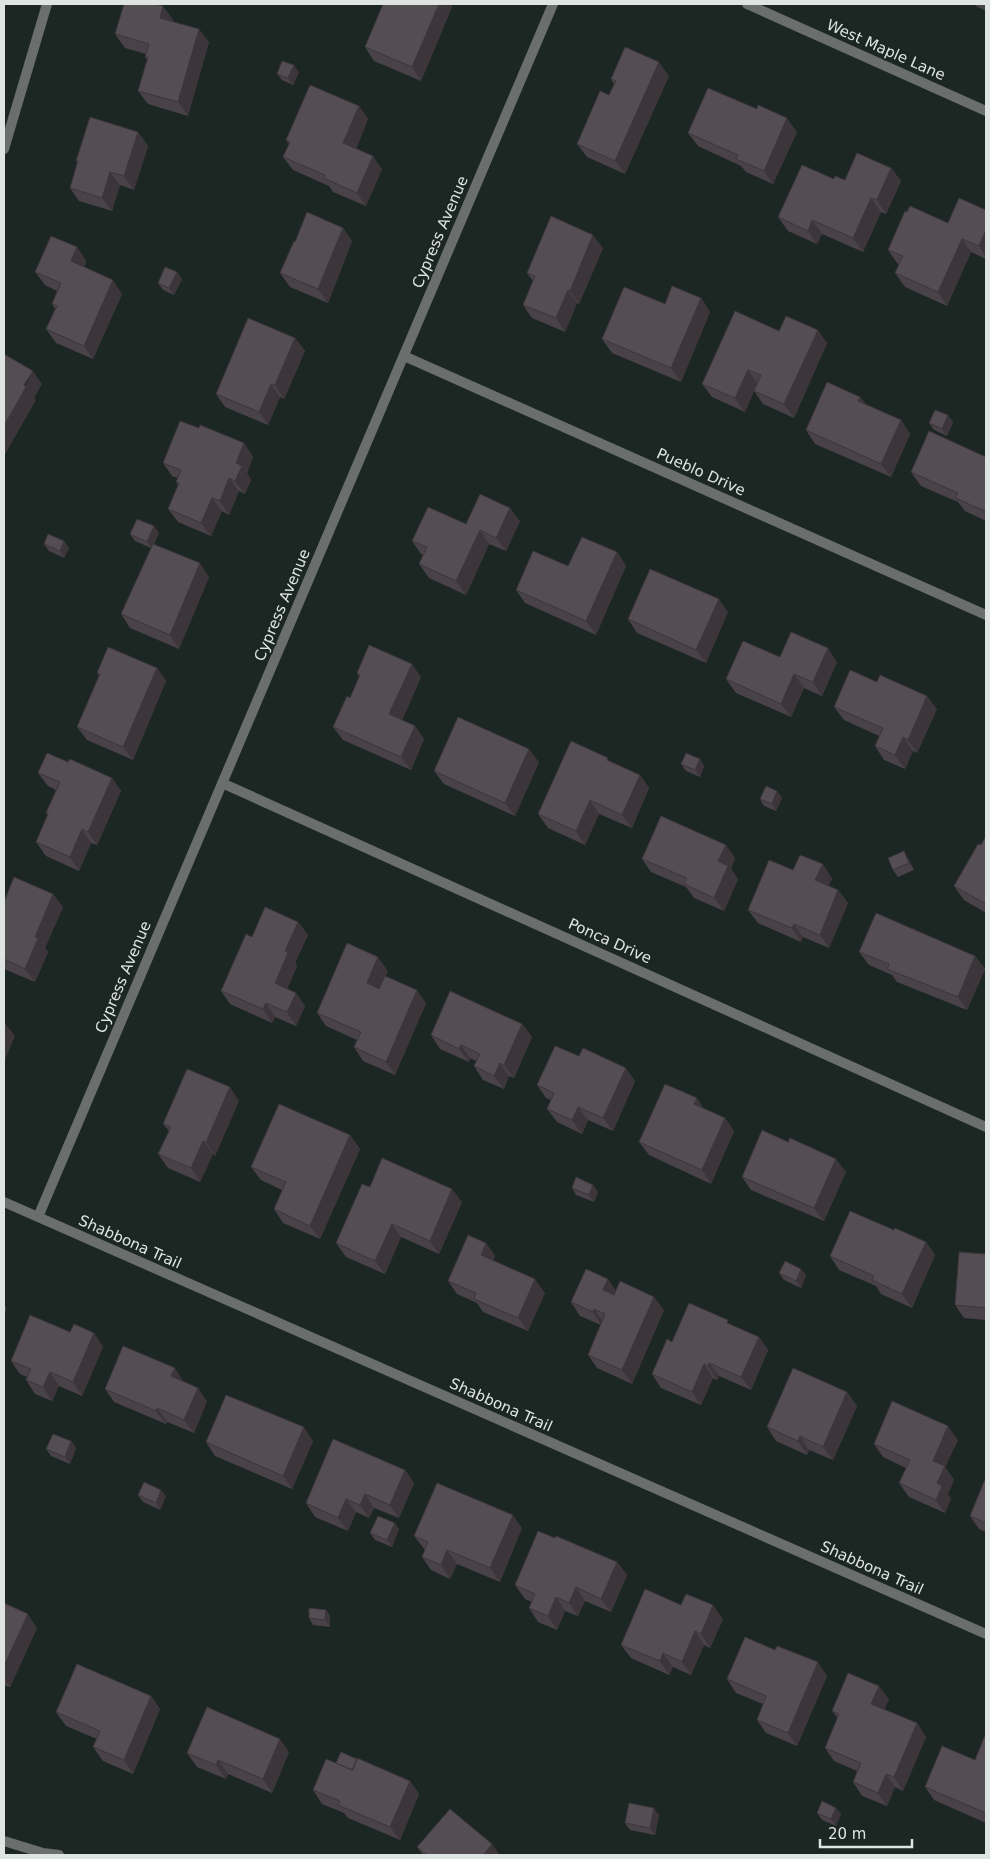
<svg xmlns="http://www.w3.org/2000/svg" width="990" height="1859" font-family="'DejaVu Sans',sans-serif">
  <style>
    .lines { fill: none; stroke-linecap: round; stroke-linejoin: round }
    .minor { stroke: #6a6f6d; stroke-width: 10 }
    .wall { fill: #494248 }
    .shaded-wall { fill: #3c363b }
    .building { fill: #554d54; stroke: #3c363b }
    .labels { text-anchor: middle; stroke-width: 4; stroke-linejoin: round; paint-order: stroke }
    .street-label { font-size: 15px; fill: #dee4e1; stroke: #1c2622 }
  </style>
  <rect width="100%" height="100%" fill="#1c2622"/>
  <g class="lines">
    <!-- minor -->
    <path class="minor" d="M747 4 986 111
      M4 149 47 4
      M404 356 986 615
      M222 783 986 1127
      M4 1202 986 1634
      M38 1217 553 4
      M4 1841 43 1853 59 1855"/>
  </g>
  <!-- wall -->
  <path class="wall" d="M383 4H450L452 7 421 81 374 61 365 47Z
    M974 4H986V11L976 6Z
    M163 6 173 20 172 21 209 42 188 116 148 104 138 91 147 60 145 57 146 54 125 48 115 34Z
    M299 72 293 85 282 80 277 74Z
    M669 76 625 174 587 157 577 144 609 95 614 84 611 79Z
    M359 106 368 119 356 149 382 169 366 206 333 192 329 186 293 170 283 157 289 144 286 140Z
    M138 132 148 146 134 190 120 185 112 211 79 201 70 188 77 163 76 161Z
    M797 132 773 184 746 172 741 166 698 146 688 133Z
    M891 168 901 181 886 214 881 212 863 252 822 234 817 244 788 231 778 217 834 179 845 180Z
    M986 210V259L971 252 947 306 905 287 895 273 899 264 897 263 888 250 948 223Z
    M343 228 352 241 328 303 290 287 280 273 295 242Z
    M77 247 86 261 84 267 122 294 93 359 56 343 46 329 55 309 52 304 57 291 45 285 35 272Z
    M603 248 579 304 577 303 565 332 532 318 523 305 533 281 527 273Z
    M177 272 182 279 174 295 163 290 158 283Z
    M701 298 710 312 681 382 612 353 602 339 665 304Z
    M779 331 827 343 794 418 763 404 754 391 745 412 712 397 702 384Z
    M295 338 305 351 284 399 280 397 268 425 225 407 216 394Z
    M860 397 866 404 901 420 910 434 891 477 815 444 806 430Z
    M948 415 953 422 947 436 934 430 929 423Z
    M199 428 244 443 253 457 247 473 251 480 245 494 239 491 229 515 222 511 211 536 178 522 168 509 178 485 176 482 178 478 172 476 163 463Z
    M986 457V521L965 511 958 502 921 486 911 472Z
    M520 521 506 551 489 544 466 595 429 578 419 564 423 555 421 554 412 541 466 524Z
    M154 526 159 533 154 544 209 577 179 649 130 628 121 614 151 548 135 541 130 534Z
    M64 541 69 548 64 558 49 551 44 544Z
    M617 552 626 566 596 635 525 603 516 590Z
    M728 612 706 663 637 633 628 619Z
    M837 662 822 696 804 688 791 717 736 693 726 679Z
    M157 668 166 681 133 760 87 740 77 727 99 675 97 673Z
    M357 673 421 677 402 720 415 726 424 739 411 770 343 740 333 727 350 698 359 677Z
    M834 707 937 709 917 753 913 751 905 769 884 760 875 746 879 736 844 720Z
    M700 759 704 766 700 777 686 771 681 764Z
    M68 762 112 778 121 791 97 845 91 843 79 871 46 856 36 842 48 816 46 813 56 790 48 786 38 773Z
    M539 762 515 816 444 784 434 771Z
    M640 775 649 788 632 828 599 814 585 845 548 828 538 814Z
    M777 791 782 798 776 811 764 806 760 799Z
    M986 836V913L964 900 954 886Z
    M735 858 731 869 738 879 724 911 694 898 686 887 651 872 642 859Z
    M908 858 914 870 898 877 893 870Z
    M793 870 832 878 828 886 838 890 848 903 829 948 803 937 801 942 758 923 748 910Z
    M53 894 63 907 45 948 48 952 35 982 4 969V902Z
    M298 922 308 935 295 963 297 966 287 989 296 993 305 1006 296 1026 275 1017 272 1023 230 1004 221 991 252 937Z
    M859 952 975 956 985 969 967 1010 897 982 892 975 869 965Z
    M388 971 385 976 426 1003 395 1075 363 1061 354 1047 357 1040 326 1026 317 1013Z
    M522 1024 532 1037 514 1078 509 1076 504 1089 483 1080 474 1066 476 1061 470 1058 469 1062 440 1049 431 1035Z
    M635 1081 613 1131 588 1120 582 1134 557 1122 547 1109 551 1100 546 1098 537 1085Z
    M697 1098 704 1109 725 1118 734 1131 711 1184 649 1155 639 1142Z
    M239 1101 215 1156 213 1154 200 1182 168 1168 158 1154 169 1131 163 1124Z
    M350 1135 360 1149 320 1239 283 1223 274 1209 282 1190 261 1180 251 1167Z
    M846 1172 824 1221 751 1190 742 1177Z
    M593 1185 598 1192 594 1202 576 1195 572 1188Z
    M370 1187 462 1202 439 1254 401 1237 385 1274 346 1257 336 1243Z
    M926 1242 935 1255 912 1308 881 1294 876 1286 839 1270 830 1256Z
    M486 1243 495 1256 493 1261 545 1293 528 1331 483 1312 477 1303 457 1294 448 1281Z
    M986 1254V1320L964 1318 955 1305Z
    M779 1273 806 1275 801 1288 784 1280Z
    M616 1290 664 1310 632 1384 597 1368 588 1355 601 1325 580 1316 571 1302Z
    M732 1325 759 1337 768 1350 751 1390 719 1376 717 1380 713 1378 701 1405 661 1388 652 1374 672 1342Z
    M70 1332 94 1333 103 1347 82 1396 59 1386 52 1401 35 1394 26 1380 27 1377 20 1374 11 1361Z
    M184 1382 207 1401 194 1433 167 1422 166 1424 114 1402 105 1389Z
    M847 1392 857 1406 833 1460 809 1450 807 1455 776 1441 767 1427Z
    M958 1440 945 1467 954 1480 948 1494 951 1499 945 1513 909 1497 899 1483 906 1468 883 1457 874 1444Z
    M71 1441 76 1448 70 1464 51 1456 46 1449Z
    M313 1441 292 1489 215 1456 206 1442Z
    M405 1470 414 1483 399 1518 374 1508 369 1518 356 1512 348 1531 315 1517 306 1503Z
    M986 1477V1532L979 1529 970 1516Z
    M138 1495 166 1496 160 1510 143 1502Z
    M522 1528 500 1582 457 1564 450 1579 431 1570 422 1557 425 1550 414 1536Z
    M399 1529 392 1547 375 1540 370 1533Z
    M555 1538 617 1562 627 1575 611 1612 585 1601 578 1616 565 1611 557 1630 538 1622 529 1608 532 1602 525 1599 515 1585Z
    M4 1603 37 1628 10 1687 4 1685Z
    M681 1605 723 1619 710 1648 704 1645 691 1675 673 1667 669 1675 631 1658 621 1645Z
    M326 1610 330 1616V1627L313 1625 309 1618Z
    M827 1676 797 1746 766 1733 757 1720 763 1704 736 1693 727 1679Z
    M151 1696 160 1709 133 1774 103 1761 93 1747 97 1739 66 1726 56 1712Z
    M889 1699 884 1709 917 1723 926 1737 903 1791 895 1787 887 1806 862 1796 853 1782 857 1771 834 1761 825 1748 838 1718 832 1711Z
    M986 1733V1823L934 1800 925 1787 975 1760Z
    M289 1752 272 1793 228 1774 226 1779 197 1767 187 1753Z
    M357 1759 410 1781 419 1794 400 1840 348 1818 344 1813 322 1804 313 1790 336 1763Z
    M836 1808 841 1814 836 1826 822 1820 817 1813Z
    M659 1815 655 1835 630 1830 625 1823Z
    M417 1847 500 1855H423Z"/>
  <!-- shaded-wall -->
  <path class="shaded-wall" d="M439 4H450L452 7 421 81 412 67Z
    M163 6 173 20 169 31 160 18Z
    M199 29 209 42 188 116 178 102Z
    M659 62 669 76 625 174 615 161Z
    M294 65 299 72 293 85 288 78Z
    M359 106 368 119 353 157 343 143Z
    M787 118 797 132 773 184 764 171Z
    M138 132 148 146 134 190 124 176Z
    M373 156 382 169 366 206 357 193Z
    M891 168 901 181 886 214 877 200Z
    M110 172 120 185 112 211 102 198Z
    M871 198 881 212 863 252 853 238Z
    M812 220 822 234 817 244 808 231Z
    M343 228 352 241 328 303 318 289Z
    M986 230V257L979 246Z
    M593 235 603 248 579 304 570 291Z
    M962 239 971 252 947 306 938 292Z
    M77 247 86 261 80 275 71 261Z
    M177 272 182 279 174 295 169 288Z
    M113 280 122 294 93 359 84 346Z
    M568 290 577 303 565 332 556 318Z
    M701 298 710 312 681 382 671 368Z
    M818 330 827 343 794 418 784 404Z
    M295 338 305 351 284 399 275 385Z
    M748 370 757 383 745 412 735 398Z
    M33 371 42 384 34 398 36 400 4 456V426Z
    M271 384 280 397 268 425 259 412Z
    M860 397 870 411 858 401Z
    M948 415 953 422 947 436 942 429Z
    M901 420 910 434 891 477 881 464Z
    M244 443 253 457 247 473 251 480 245 494 235 481 236 463Z
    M229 478 239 491 229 515 220 501Z
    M212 498 222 511 211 536 201 523Z
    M510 508 520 521 506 551 496 538Z
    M154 526 159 533 152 549 147 542Z
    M480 530 489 544 466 595 456 581Z
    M64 541 69 548 64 558 60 551Z
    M617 552 626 566 596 635 586 621Z
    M200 563 209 577 179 649 170 635Z
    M719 599 728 612 706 663 696 650Z
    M828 648 837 662 822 696 813 682Z
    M412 664 421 677 399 728 389 714Z
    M157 668 166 681 133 760 123 747Z
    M794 674 804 688 791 717 781 704Z
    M927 696 937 709 917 753 908 740Z
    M415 726 424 739 411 770 401 757Z
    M903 737 913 751 905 769 895 755Z
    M529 749 539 762 515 816 505 803Z
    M700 759 704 766 700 777 695 770Z
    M640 775 649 788 632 828 622 815Z
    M112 778 121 791 97 845 88 832Z
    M777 791 782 798 776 811 772 804Z
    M590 800 599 814 585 845 576 831Z
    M82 829 91 843 79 871 70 857Z
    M726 845 735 858 731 869 738 879 724 911 714 898 718 861Z
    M904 851 908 858 914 870 909 863Z
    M823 864 832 878 825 894 815 880Z
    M838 890 848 903 829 948 820 935Z
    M53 894 63 907 45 948 48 952 35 982 25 969 35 937Z
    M298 922 308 935 295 963 297 966 284 997 275 983 285 951Z
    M794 924 803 937 801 942 792 928Z
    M975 956 985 969 967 1010 958 997Z
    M378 957 388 971 377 997 367 983Z
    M417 990 426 1003 395 1075 386 1062Z
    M296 993 305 1006 296 1026 287 1012Z
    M266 1003 275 1017 272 1023 263 1009Z
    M5 1023 15 1036 4 1062V1027Z
    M522 1024 532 1037 514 1078 504 1065Z
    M461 1045 470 1058 469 1062 459 1049Z
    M500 1063 509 1076 504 1089 494 1076Z
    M626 1068 635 1081 613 1131 603 1118Z
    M230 1087 239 1101 215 1156 206 1142Z
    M697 1098 706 1112 694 1104Z
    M578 1107 588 1120 582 1134 572 1120Z
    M725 1118 734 1131 711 1184 702 1170Z
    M350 1135 360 1149 320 1239 310 1226Z
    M203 1141 213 1154 200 1182 191 1168Z
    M836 1159 846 1172 824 1221 814 1208Z
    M593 1185 598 1192 594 1202 589 1195Z
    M452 1189 462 1202 439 1254 430 1241Z
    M392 1224 401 1237 385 1274 375 1261Z
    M926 1242 935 1255 912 1308 902 1294Z
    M486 1243 495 1256 490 1268 481 1255Z
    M801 1269 806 1275 801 1288 796 1281Z
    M535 1279 545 1293 528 1331 518 1318Z
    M608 1279 617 1292 612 1303 603 1290Z
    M654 1297 664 1310 632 1384 622 1370Z
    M4 1304 7 1308 4 1316Z
    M594 1309 604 1323 602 1326 593 1312Z
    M94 1333 103 1347 82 1396 73 1382Z
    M759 1337 768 1350 751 1390 741 1377Z
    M709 1363 719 1376 717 1380 708 1366Z
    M704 1364 713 1378 701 1405 692 1392Z
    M175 1368 184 1382 171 1376Z
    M50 1372 59 1386 52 1401 43 1387Z
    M198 1388 207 1401 194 1433 184 1420Z
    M847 1392 857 1406 833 1460 823 1447Z
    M157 1408 167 1422 166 1424 156 1411Z
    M948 1426 958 1440 945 1467 954 1480 948 1494 951 1499 945 1513 936 1500 937 1483 933 1461Z
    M304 1427 313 1441 292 1489 283 1476Z
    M800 1436 809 1450 807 1455 798 1441Z
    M71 1441 76 1448 70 1464 65 1457Z
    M405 1470 414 1483 399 1518 390 1505Z
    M161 1490 166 1496 160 1510 156 1503Z
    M365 1494 374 1508 369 1518 360 1505Z
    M346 1499 356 1512 348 1531 338 1518Z
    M513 1515 522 1528 500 1582 490 1568Z
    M395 1523 399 1529 392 1547 387 1540Z
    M447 1550 457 1564 450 1579 441 1565Z
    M617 1562 627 1575 611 1612 601 1599Z
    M576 1587 585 1601 578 1616 569 1603Z
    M556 1597 565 1611 557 1630 548 1616Z
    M713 1605 723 1619 710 1648 701 1634Z
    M326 1610 330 1616V1627L325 1620Z
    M28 1614 37 1628 10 1687 4 1679V1666Z
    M695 1631 704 1645 691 1675 682 1662Z
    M663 1653 673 1667 669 1675 660 1661Z
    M818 1662 827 1676 797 1746 788 1733Z
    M879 1686 889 1699 881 1717 871 1704Z
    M151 1696 160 1709 133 1774 124 1760Z
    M917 1723 926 1737 903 1791 894 1777Z
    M280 1739 289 1752 272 1793 263 1779Z
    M218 1760 228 1774 226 1779 216 1765Z
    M886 1774 895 1787 887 1806 878 1793Z
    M410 1781 419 1794 400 1840 390 1827Z
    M654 1808 659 1815 655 1835 650 1828Z
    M836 1808 841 1814 836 1826 831 1819Z
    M492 1844 500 1855H483Z"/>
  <!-- building -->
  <path class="building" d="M124 4H155L163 6 160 18 199 29 178 102 138 91 148 57H145L149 44 115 34Z
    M383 4H439L412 67 365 47Z
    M625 47 659 62 615 161 577 144 600 91 609 95 616 81 611 79Z
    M282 61 294 65 288 78 277 74Z
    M310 85 359 106 343 143 373 156 357 193 324 178 325 175 283 157 290 142 286 140Z
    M708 88 757 109 758 105 787 118 764 171 736 159 738 155 688 133Z
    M90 117 138 132 124 176 110 172 102 198 70 188 78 161H76Z
    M857 153 891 168 877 200 871 198 853 238 812 220 808 231 778 217 802 165 834 179 835 176 845 180Z
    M959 198 986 210V230L979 246 962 239 938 292 895 273 903 256 888 250 905 211 907 212 910 206 948 223Z
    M307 212 343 228 318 289 280 273 294 241 295 242Z
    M551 216 593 235 570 291 568 290 556 318 523 305 535 276 527 273Z
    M51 236 77 247 71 261 113 280 84 346 46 329 57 306 52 304 61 283 35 272Z
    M165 267 177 272 169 288 158 283Z
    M672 286 701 298 671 368 602 339 624 287 665 304Z
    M735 311 779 331 786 316 818 330 784 404 754 391 761 375 748 370 735 398 702 384Z
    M248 318 295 338 275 385 271 384 259 412 216 394Z
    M4 354 33 371 24 385 26 387 4 426Z
    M827 382 860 397 858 401 901 420 881 464 806 430Z
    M935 410 948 415 942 429 929 423Z
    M180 421 199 428 200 425 244 443 236 463 242 466 235 481 229 478 220 501 212 498 201 523 168 509 179 483 176 482 181 470 163 463Z
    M929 431 986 457V508L985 511 955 498 958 493 911 472Z
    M480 494 510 508 496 538 480 530 456 581 419 564 427 547 412 541 428 507 466 524Z
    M137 519 154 526 147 542 130 534Z
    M48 534 64 541 60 551 44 544Z
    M582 537 617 552 586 621 516 590 533 551 568 566Z
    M153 544 200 563 170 635 121 614Z
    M650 569 719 599 696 650 628 619Z
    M791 632 828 648 813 682 794 674 781 704 726 679 743 641 780 657Z
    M369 645 412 664 389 714 415 726 401 757 333 727 347 696 350 698 360 675 357 673Z
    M108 647 157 668 123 747 77 727 100 674 97 673Z
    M850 670 877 682 880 675 927 696 908 740 903 737 895 755 875 746 883 728 834 707Z
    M458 717 529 749 505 803 434 771Z
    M571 741 608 758 607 760 640 775 622 815 590 800 576 831 538 814Z
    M47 753 68 762 70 759 112 778 88 832 82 829 70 857 36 842 48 814 46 813 60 782 38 773Z
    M686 753 700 759 695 770 681 764Z
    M766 786 777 791 772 804 760 799Z
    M661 816 726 845 718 861 728 866 714 898 684 884 687 878 642 859Z
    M986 836V904L954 886 978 844 981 845Z
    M904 851 909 863 893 870 888 858Z
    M800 855 823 864 815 880 838 890 820 935 794 924 792 928 748 910 769 860 793 870Z
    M14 877 53 894 35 937 38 938 25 969 4 959V902Z
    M265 907 298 922 285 951 288 953 275 983 296 993 287 1012 266 1003 263 1009 221 991 246 934 252 937Z
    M876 913 975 956 958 997 887 969 889 964 859 952Z
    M347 943 378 957 367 983 379 989 385 976 417 990 386 1062 354 1047 361 1032 317 1013Z
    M450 991 522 1024 504 1065 500 1063 494 1076 474 1066 480 1054 461 1045 459 1049 431 1035Z
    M555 1046 579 1056 583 1048 626 1068 603 1118 578 1107 572 1120 547 1109 554 1093 537 1085Z
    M187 1069 230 1087 206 1142 203 1141 191 1168 158 1154 171 1127 163 1124Z
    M665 1084 697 1098 694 1104 725 1118 702 1170 639 1142Z
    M279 1104 350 1135 310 1226 274 1209 286 1182 251 1167Z
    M762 1130 788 1142 790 1138 836 1159 814 1208 742 1177Z
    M382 1158 452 1189 430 1241 392 1224 375 1261 336 1243 362 1184 370 1187Z
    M576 1177 593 1185 589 1195 572 1188Z
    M850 1211 894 1230 895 1228 926 1242 902 1294 872 1280 874 1276 830 1256Z
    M468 1235 486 1243 481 1255 535 1279 518 1318 474 1299 476 1293 448 1281Z
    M959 1252 986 1254V1308L955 1305Z
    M785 1261 801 1269 796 1281 779 1273Z
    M586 1269 608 1279 603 1290 614 1295 620 1281 654 1297 622 1370 588 1355 605 1314 594 1309 593 1312 571 1302Z
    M689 1303 728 1320 727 1323 759 1337 741 1377 709 1363 708 1366 704 1364 692 1392 652 1374 667 1339 672 1342Z
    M30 1315 70 1332 74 1324 94 1333 73 1382 50 1372 43 1387 26 1380 31 1369 11 1361Z
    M123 1346 175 1368 171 1376 198 1388 184 1420 157 1408 156 1411 105 1389Z
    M793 1368 847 1392 823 1447 800 1436 798 1441 767 1427Z
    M226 1395 304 1427 283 1476 206 1442Z
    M892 1401 948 1426 933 1461 945 1466 937 1483 942 1486 936 1500 899 1483 910 1460 874 1444Z
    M53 1434 71 1441 65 1457 46 1449Z
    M333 1439 405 1470 390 1505 365 1494 360 1505 346 1499 338 1518 306 1503Z
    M986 1477V1523L970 1516Z
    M144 1482 161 1490 156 1503 138 1495Z
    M437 1483 513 1515 490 1568 447 1550 441 1565 422 1557 428 1542 414 1536Z
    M378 1516 395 1523 387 1540 370 1533Z
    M538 1531 555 1538 556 1536 617 1562 601 1599 576 1587 569 1603 556 1597 548 1616 529 1608 535 1594 515 1585Z
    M645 1589 681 1605 686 1594 713 1605 701 1634 695 1631 682 1662 663 1653 660 1661 621 1645Z
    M4 1603 28 1614 4 1666Z
    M309 1608 326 1610 325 1620 309 1618Z
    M745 1637 775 1650 777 1646 818 1662 788 1733 757 1720 766 1696 727 1679Z
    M77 1664 151 1696 124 1760 93 1747 100 1731 56 1712Z
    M848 1673 879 1686 871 1704 917 1723 894 1777 886 1774 878 1793 853 1782 861 1763 825 1748 839 1714 832 1711Z
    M207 1707 280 1739 263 1779 218 1760 216 1765 187 1753Z
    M986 1733V1813L925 1787 942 1746 975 1760Z
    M341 1752 357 1759 352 1770 336 1763Z
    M357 1758 410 1781 390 1827 338 1805 340 1801 313 1790 326 1759 353 1770Z
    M822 1801 836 1808 831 1819 817 1813Z
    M629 1803 654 1808 650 1828 625 1823Z
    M450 1809 492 1844 483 1855H427L417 1847Z"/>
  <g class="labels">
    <!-- street labels -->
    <g class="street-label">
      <text transform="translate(886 50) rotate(24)" y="5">West Maple Lane</text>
      <text transform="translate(440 232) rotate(-67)" y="5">Cypress Avenue</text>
      <text transform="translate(701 472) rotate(24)" y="5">Pueblo Drive</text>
      <text transform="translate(282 605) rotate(-67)" y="5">Cypress Avenue</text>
      <text transform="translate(610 941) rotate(24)" y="5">Ponca Drive</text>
      <text transform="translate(123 977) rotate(-67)" y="5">Cypress Avenue</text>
      <text transform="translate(130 1242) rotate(24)" y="5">Shabbona Trail</text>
      <text transform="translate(501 1405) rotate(24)" y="5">Shabbona Trail</text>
      <text transform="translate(872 1568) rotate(24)" y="5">Shabbona Trail</text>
    </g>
  </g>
  <!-- border -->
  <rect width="990" height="1859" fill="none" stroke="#dee4e1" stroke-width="10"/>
  <!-- scale -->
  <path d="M820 1839v8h92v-8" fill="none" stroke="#dee4e1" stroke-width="2.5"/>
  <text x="828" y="1839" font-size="15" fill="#dee4e1" stroke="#1c2622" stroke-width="4" paint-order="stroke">20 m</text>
</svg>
